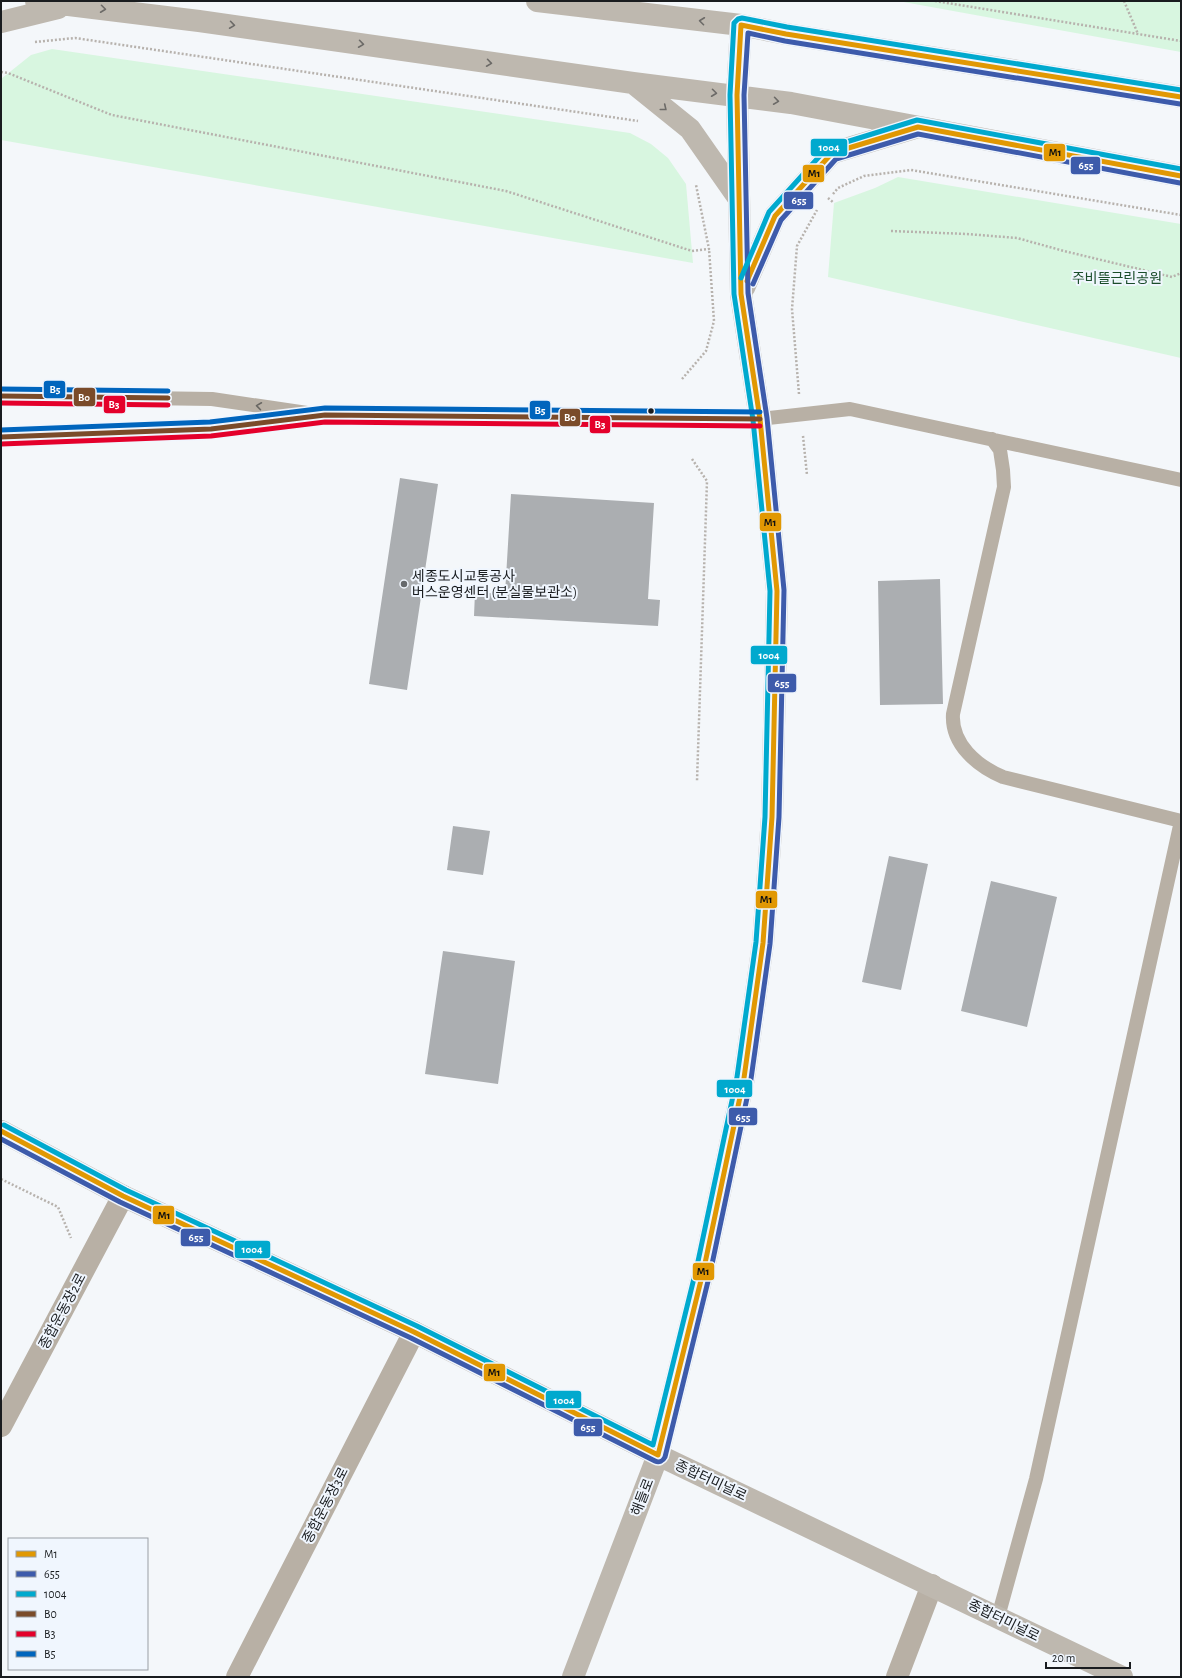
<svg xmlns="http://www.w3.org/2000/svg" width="1182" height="1678" font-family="'Alegreya Sans','Noto Sans KR',sans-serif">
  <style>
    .green { fill: #d8f6e0 }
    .building { fill: #abaeb1 }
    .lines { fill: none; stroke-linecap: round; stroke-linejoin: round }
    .path { stroke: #b7b2ad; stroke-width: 2.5; stroke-dasharray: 2 2; stroke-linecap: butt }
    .lane { stroke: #b8b0a5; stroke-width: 14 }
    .street { stroke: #b8b0a5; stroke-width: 22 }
    .secondary { stroke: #beb8af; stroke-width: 22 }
    .bus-1-casing { stroke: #f0f6fe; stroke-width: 8 }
    .bus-2-casing { stroke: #f0f6fe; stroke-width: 8 }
    .bus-3-casing { stroke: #f0f6fe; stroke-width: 8 }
    .bus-4-casing { stroke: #f0f6fe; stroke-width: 8 }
    .bus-5-casing { stroke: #f0f6fe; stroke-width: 8 }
    .bus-6-casing { stroke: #f0f6fe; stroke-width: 8 }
    .bus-1 { stroke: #e19803; stroke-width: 5 }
    .bus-2 { stroke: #3d5bab; stroke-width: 5 }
    .bus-3 { stroke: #00a9ce; stroke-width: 5 }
    .bus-4 { stroke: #7a4b2a; stroke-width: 5 }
    .bus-5 { stroke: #e4002b; stroke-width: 5 }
    .bus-6 { stroke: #0065bd; stroke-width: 5 }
    .oneway { stroke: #6c6a67 }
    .oneway2 { stroke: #686662 }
    .bus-dot { fill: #191c1f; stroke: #f0f6fe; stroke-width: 1.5 }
    .poi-dot { fill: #66696c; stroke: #f0f6fe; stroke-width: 1.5 }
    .labels { text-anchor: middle; stroke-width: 4; stroke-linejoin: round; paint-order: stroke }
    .park-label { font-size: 14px; fill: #1a4d2a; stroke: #f0f6fe }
    .poi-label { font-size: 14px; fill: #191c1f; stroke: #f0f6fe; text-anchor: start }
    .street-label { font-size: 14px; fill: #191c1f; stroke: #f0f6fe }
    .line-badge { stroke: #f0f6fe; stroke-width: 1.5 }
    .badge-label { font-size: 11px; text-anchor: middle; font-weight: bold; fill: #fff }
    .pale-badge-label { font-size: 11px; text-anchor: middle; font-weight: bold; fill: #111 }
  </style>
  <rect width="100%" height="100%" fill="#f4f7fa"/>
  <!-- green -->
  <path class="green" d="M898 1H1181V52Z
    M52 49 630 133 651 144 668 158 686 184 693 263 1 140V79L31 55Z
    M898 177 1181 224V358L828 277 834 203 875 188Z"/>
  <!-- building -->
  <path class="building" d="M400 478 438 484 407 690 369 684Z
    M511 494 654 503 648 599 660 600 658 626 474 616 475 592 505 594Z
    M940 579 943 704 880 705 878 581Z
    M453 826 490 831 483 875 447 870Z
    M889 856 928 864 901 990 862 982Z
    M991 881 1057 897 1027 1027 961 1011Z
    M443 951 515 961 498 1084 425 1074Z"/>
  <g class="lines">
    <!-- path -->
    <path class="path" d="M935 1 1181 41
      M1124 1 1138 34
      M35 42 75 38 638 121
      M1 72 8 73 112 115 506 191 692 251 709 249 696 185
      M833 194 838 188 864 176 911 170 1181 215
      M828 198 834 203
      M891 231 967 234 1017 238 1064 251 1172 277 1181 273
      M682 379 706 351 714 321 709 249
      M799 394 792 309 797 246 817 210
      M803 436 807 475
      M692 459 707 481 697 781
      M1 1179 58 1207 71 1238"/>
    <!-- lane -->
    <path class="lane" d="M4 396 212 399 307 413
      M5 437 211 429 325 415 760 419 850 409 1181 480
      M992 439 1000 450 1003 470 1004 487 953 714C951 744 977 766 1003 777L1181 821
      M998 1617 1036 1479 1181 821"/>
    <!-- street -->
    <path class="street" d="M741 294 760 419
      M1 1426 123 1196
      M237 1677 414 1332
      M897 1677 932 1585"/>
    <!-- secondary -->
    <path class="secondary" d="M36 1 199 21 633 83 791 103 1181 176
      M537 1 741 25 786 34 1181 97
      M1 22 58 8
      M741 25 737 95 741 294
      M633 83 690 129 739 199
      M744 288 775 216 832 153 915 128
      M1 1131 123 1196 414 1332 658 1455 1122 1677
      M573 1677 658 1455 704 1268 744 1078 763 943 772 817 777 591 760 419"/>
    <!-- bus-1 casing -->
    <g class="bus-1-casing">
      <path id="bus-1" d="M747 281 775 216 832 153 918 127 1181 176
        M1 1131 123 1196 414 1332 658 1455
        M658 1455 704 1268 744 1078 763 943 772 817 777 591 760 419 741 294 737 95 741 25 786 34 1181 97"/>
    </g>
    <!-- bus-2 casing -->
    <g class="bus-2-casing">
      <path id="bus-2" d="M753 284 781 220 836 159 918 134 1180 183
        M1 1139 120 1202 411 1338 655 1461C659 1463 663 1461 665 1457L711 1269 751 1079 770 944 779 817 784 590 767 418 748 293 744 95 748 33 785 41 1180 104"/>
    </g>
    <!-- bus-3 casing -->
    <g class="bus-3-casing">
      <path id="bus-3" d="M741 278 769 212 827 148 917 120 1181 169
        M4 1125 126 1190 417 1326 653 1445 697 1266 737 1077 756 942 765 817 770 591 753 420 734 294 730 95 734 23 738 19 742 18 787 27 1181 90"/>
    </g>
    <!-- bus-4 casing -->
    <g class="bus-4-casing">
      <path id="bus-4" d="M1 396 168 398
        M1 437 211 429 325 415 760 419"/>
    </g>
    <!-- bus-5 casing -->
    <g class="bus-5-casing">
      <path id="bus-5" d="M1 403 168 405
        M1 444 211 436 325 422 760 426"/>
    </g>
    <!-- bus-6 casing -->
    <g class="bus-6-casing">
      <path id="bus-6" d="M1 389 168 391
        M1 430 210 422 325 408 760 412"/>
    </g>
    <!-- bus-1 -->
    <use href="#bus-1" class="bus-1"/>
    <!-- bus-2 -->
    <use href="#bus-2" class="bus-2"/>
    <!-- bus-3 -->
    <use href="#bus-3" class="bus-3"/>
    <!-- bus-4 -->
    <use href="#bus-4" class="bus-4"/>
    <!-- bus-5 -->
    <use href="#bus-5" class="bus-5"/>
    <!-- bus-6 -->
    <use href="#bus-6" class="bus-6"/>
  </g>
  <!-- one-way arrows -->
  <defs><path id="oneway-chevron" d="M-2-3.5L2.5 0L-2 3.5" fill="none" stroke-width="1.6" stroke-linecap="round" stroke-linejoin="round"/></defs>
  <g class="oneway">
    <use href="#oneway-chevron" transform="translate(103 9) rotate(7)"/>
    <use href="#oneway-chevron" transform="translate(702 21) rotate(-173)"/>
    <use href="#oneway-chevron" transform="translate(232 25) rotate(8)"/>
    <use href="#oneway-chevron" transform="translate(361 44) rotate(8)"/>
    <use href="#oneway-chevron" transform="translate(489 63) rotate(8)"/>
    <use href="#oneway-chevron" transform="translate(714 93) rotate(7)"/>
    <use href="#oneway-chevron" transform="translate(776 101) rotate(8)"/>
    <use href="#oneway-chevron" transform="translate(664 108) rotate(39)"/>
  </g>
  <use class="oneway2" href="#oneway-chevron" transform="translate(259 406) rotate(-172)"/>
  <!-- markers -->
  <circle class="bus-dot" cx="651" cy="411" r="3.5"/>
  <circle class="poi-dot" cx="404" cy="584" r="4"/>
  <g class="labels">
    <!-- park labels -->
    <g class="park-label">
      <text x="1117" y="283">주비뜰근린공원</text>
    </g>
    <!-- poi labels -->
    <g class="poi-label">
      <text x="412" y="581">세종도시교통공사<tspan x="412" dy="16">버스운영센터 (분실물보관소)</tspan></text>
    </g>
    <!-- street labels -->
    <g class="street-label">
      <text transform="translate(62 1311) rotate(-62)" y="5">종합운동장2로</text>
      <text transform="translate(711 1480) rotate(25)" y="5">종합터미널로</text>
      <text transform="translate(642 1497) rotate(-69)" y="5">해들로</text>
      <text transform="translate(325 1505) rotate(-63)" y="5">종합운동장3로</text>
      <text transform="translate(1004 1620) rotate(26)" y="5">종합터미널로</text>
    </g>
  </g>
  <g class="line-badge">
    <rect x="810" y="138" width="38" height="19" rx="4" fill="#00a9ce"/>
    <rect x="1043" y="143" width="23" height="19" rx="4" fill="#e19803"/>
    <rect x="1070" y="156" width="31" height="19" rx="4" fill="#3d5bab"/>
    <rect x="802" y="164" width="23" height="19" rx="4" fill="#e19803"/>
    <rect x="783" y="191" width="31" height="19" rx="4" fill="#3d5bab"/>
    <rect x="43" y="380" width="23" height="19" rx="4" fill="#0065bd"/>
    <rect x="73" y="387" width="23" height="20" rx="4" fill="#7a4b2a"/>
    <rect x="103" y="395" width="23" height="19" rx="4" fill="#e4002b"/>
    <rect x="529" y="400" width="22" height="20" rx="4" fill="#0065bd"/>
    <rect x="559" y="408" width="22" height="19" rx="4" fill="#7a4b2a"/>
    <rect x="589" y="415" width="22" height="19" rx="4" fill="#e4002b"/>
    <rect x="759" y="512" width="23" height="20" rx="4" fill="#e19803"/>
    <rect x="750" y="645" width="38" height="20" rx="4" fill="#00a9ce"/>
    <rect x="767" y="673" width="30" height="20" rx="4" fill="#3d5bab"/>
    <rect x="755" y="890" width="23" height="19" rx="4" fill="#e19803"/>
    <rect x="716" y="1079" width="37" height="19" rx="4" fill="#00a9ce"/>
    <rect x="728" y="1107" width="30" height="19" rx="4" fill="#3d5bab"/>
    <rect x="152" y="1205" width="23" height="20" rx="4" fill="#e19803"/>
    <rect x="180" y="1228" width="31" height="19" rx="4" fill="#3d5bab"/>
    <rect x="234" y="1240" width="37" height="19" rx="4" fill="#00a9ce"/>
    <rect x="692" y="1262" width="23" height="19" rx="4" fill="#e19803"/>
    <rect x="483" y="1363" width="23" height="19" rx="4" fill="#e19803"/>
    <rect x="545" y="1390" width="37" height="19" rx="4" fill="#00a9ce"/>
    <rect x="573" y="1418" width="30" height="19" rx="4" fill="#3d5bab"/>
  </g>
  <g class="badge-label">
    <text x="829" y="151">1004</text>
    <text x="1086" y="169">655</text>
    <text x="799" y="204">655</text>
    <text x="55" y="393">B5</text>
    <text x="84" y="401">B0</text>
    <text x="114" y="408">B3</text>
    <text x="540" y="414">B5</text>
    <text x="570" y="421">B0</text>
    <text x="600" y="428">B3</text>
    <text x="769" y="659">1004</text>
    <text x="782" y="687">655</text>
    <text x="735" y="1093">1004</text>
    <text x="743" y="1121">655</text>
    <text x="196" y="1241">655</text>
    <text x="252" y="1253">1004</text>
    <text x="564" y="1404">1004</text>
    <text x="588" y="1431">655</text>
  </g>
  <g class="pale-badge-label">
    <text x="1055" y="156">M1</text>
    <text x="814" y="177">M1</text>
    <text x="770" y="526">M1</text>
    <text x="766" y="903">M1</text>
    <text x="164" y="1219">M1</text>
    <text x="703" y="1275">M1</text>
    <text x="494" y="1376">M1</text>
  </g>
  <!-- border -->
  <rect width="1182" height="1678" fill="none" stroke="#191c1f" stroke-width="4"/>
  <!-- legend -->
  <rect x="8" y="1538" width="140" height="132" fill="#f0f6fe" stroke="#9a9fa5"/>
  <rect x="16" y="1551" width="20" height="6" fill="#e19803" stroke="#9a9fa5"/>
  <text x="44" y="1558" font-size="12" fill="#191c1f">M1</text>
  <rect x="16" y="1571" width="20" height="6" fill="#3d5bab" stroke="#9a9fa5"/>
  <text x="44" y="1578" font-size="12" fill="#191c1f">655</text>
  <rect x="16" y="1591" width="20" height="6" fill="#00a9ce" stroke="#9a9fa5"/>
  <text x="44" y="1598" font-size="12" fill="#191c1f">1004</text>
  <rect x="16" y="1611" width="20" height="6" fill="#7a4b2a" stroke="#9a9fa5"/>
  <text x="44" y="1618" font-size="12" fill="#191c1f">B0</text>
  <rect x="16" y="1631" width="20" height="6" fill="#e4002b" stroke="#9a9fa5"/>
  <text x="44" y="1638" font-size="12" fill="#191c1f">B3</text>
  <rect x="16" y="1651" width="20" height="6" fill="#0065bd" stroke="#9a9fa5"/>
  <text x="44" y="1658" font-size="12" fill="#191c1f">B5</text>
  <!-- scale -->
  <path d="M1046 1662v6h84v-6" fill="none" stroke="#191c1f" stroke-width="2"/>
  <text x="1052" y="1662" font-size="12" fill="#191c1f" stroke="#f0f6fe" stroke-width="3" paint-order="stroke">20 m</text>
</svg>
